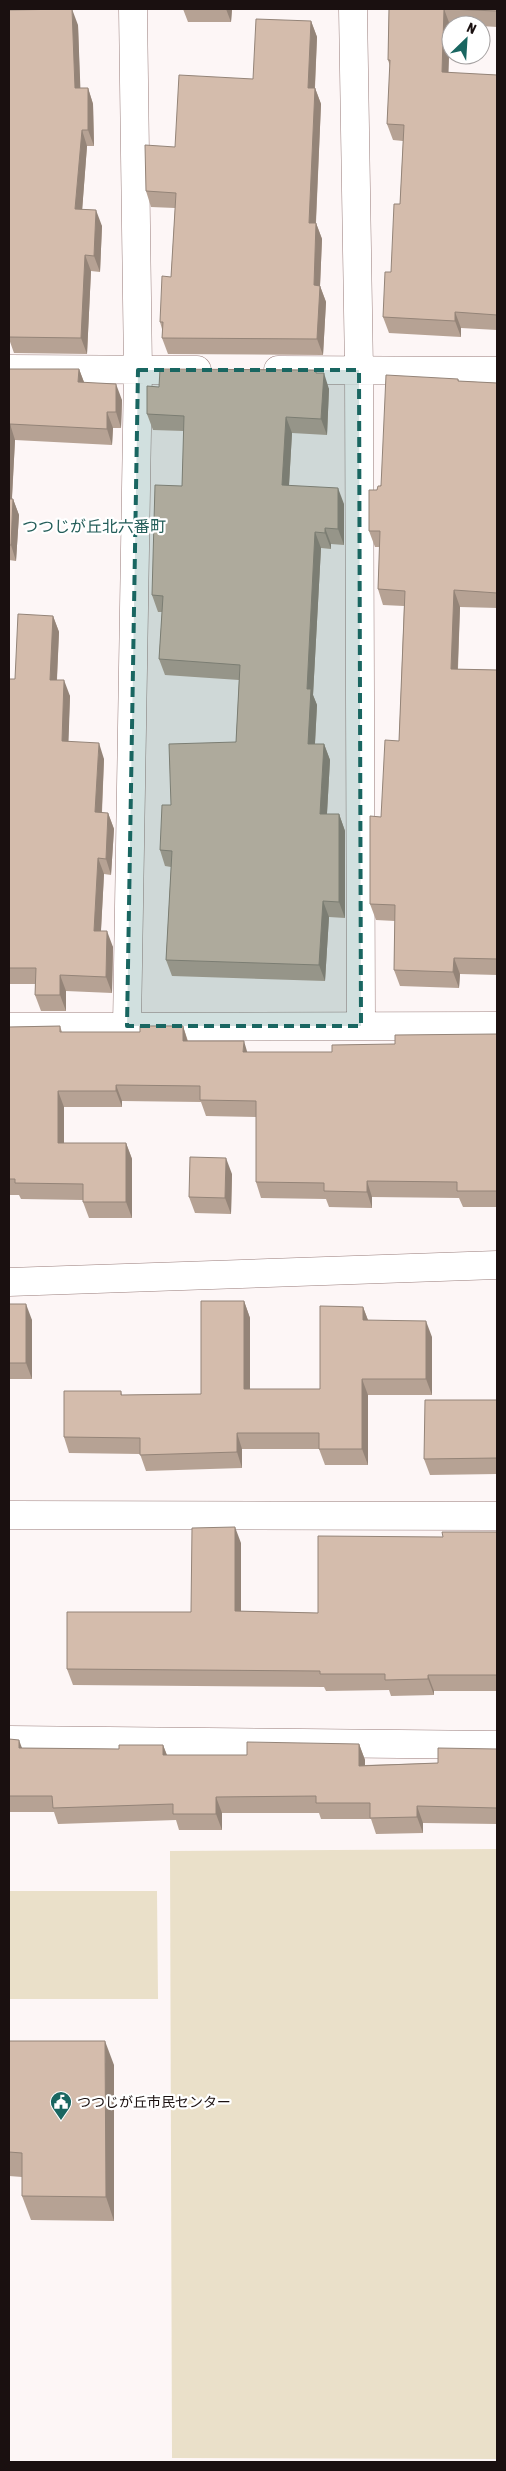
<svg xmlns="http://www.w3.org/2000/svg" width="506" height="2471" font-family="'Asap Condensed','Noto Sans JP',sans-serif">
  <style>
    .green { fill: #eae0c9 }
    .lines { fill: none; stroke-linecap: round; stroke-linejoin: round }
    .minor-casing { stroke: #9a7e7c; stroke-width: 29 }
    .tertiary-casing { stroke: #9a7e7c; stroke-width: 29 }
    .minor { stroke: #fff; stroke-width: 28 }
    .tertiary { stroke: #fff; stroke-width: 28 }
    .wall { fill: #b6a294 }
    .shaded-wall { fill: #948478 }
    .building { fill: #d4bcac; stroke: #948478 }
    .marked { fill: #196661; fill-opacity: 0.2; stroke: #196661; stroke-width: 4; stroke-dasharray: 10 6; stroke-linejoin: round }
    .labels { text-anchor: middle; stroke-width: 4.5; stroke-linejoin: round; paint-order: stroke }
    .poi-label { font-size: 14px; fill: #1a1010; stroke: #fff; text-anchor: start }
    .quarter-label { font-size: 16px; fill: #235d59; stroke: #fff }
  </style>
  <rect width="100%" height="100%" fill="#fdf6f6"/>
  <!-- green -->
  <path class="green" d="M497 1849V2459L172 2458 170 1851Z
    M9 1891H157L158 1999H9Z"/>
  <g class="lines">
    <!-- minor casing -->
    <g class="minor-casing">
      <path id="minor" d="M353 9 359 370 361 1026
        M9 369 197 370
        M278 370 497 371
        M127 1026 138 370 133 9
        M9 1027 497 1026
        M9 1515 497 1516
        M9 1740 497 1745"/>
    </g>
    <!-- tertiary casing -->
    <g class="tertiary-casing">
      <path id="tertiary" d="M9 1282 497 1265"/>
    </g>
    <!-- minor -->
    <use href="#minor" class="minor"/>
    <!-- tertiary -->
    <use href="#tertiary" class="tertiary"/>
  </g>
  <!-- wall -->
  <path class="wall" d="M9 9 11 10 78 25 80 88H88L93 104 94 146H87L82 210 102 226 100 272 91 271 87 354 14 353 9 339Z
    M183 9H232L231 22H188Z
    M389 9H497V27L481 26V25H450L448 73 497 75V330L461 328V337L389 333 383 317 391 272 400 204 403 141 393 140 387 124 390 66 388 60Z
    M311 21 317 37 315 88 321 104 316 223 322 239 320 286 326 302 323 355 168 354 162 338V329L160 322 171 277 175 208 151 207 146 191 175 147 253 79Z
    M9 369H79L84 382 122 400 121 428H113L112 445 15 440 12 499H13L19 515 16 561 9 560Z
    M317 373 329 389 327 435 292 433 289 486 344 504V545L331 544V549L321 548 313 695 317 705 315 744H324L330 760 327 814H339L345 831V918L329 917 325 981 172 976 166 960 171 867 165 866 160 850 171 805 236 742 239 680 165 675 159 659 162 612H158L152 595 182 486 184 431 153 430 147 414 159 387Z
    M458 379 459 381 497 383V608L460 607 458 669 497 670V975L460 974 459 988 400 986 394 970 395 921 376 920 370 904 381 817 399 741 404 606 383 605 378 589 380 547H375L369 531 377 490Z
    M53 616 59 632 57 680 70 696 68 741 104 759 102 813H108L114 829 111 875 104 874 101 931 113 947 112 993 66 991V1011H41L35 995V984H9V679H15Z
    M60 1026 62 1032H140L183 1026 188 1041 247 1052H332L395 1044 497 1034V1207H463L459 1198 372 1197V1208L329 1207 326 1199 261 1198 256 1182V1117L206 1116 201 1102 122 1101V1107H64V1143H126L132 1159V1218H89L83 1202V1200L21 1199 19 1195H9V1027Z
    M232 1174 231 1214 195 1213 189 1197Z
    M244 1301 250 1318V1389H320L363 1307 368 1320 432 1337V1395H368V1465H325L319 1449H242V1468L146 1471 140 1454 69 1453 64 1437 121 1391 122 1395 201 1394Z
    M9 1304 32 1320V1379H9Z
    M497 1400V1474L430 1475 424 1459Z
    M497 1532V1691H434V1695L391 1696 389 1690 326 1691 324 1687 73 1685 67 1669 191 1612 241 1543V1611L318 1613 443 1537Z
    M9 1739 22 1748 119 1749 163 1745 167 1755H247L359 1744 365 1760V1765L438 1763 497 1749V1824L423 1823V1833L376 1834 371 1819H321L319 1813H222V1830H179L176 1820 58 1824 54 1812H9Z
    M9 2041 114 2065V2221L31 2220 22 2196V2177L9 2176Z"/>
  <!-- shaded-wall -->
  <path class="shaded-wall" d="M72 9 78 25 81 104 75 88Z
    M226 9H232L231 22Z
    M444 9 450 25 448 88 442 72Z
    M311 21 317 37 314 104 308 88Z
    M88 88 93 104 94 146 88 130Z
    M315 88 321 104 315 239 309 223Z
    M82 130 87 146 81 225 75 209Z
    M96 210 102 226 100 272 94 256Z
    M316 223 322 239 320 286 326 302 323 355 317 339 314 285Z
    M85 255 91 271 87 354 81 338Z
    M455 312 461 328V337L455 321Z
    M79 369 85 385 78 382Z
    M324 373 329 389 327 435 321 419Z
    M116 384 122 400 121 428 116 412Z
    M107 412 113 428 112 445 107 429Z
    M286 417 292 433 288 501 282 485Z
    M10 424 15 440 11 514 9 507V440Z
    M338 488 344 504V545L338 529Z
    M13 499 19 515 16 561 11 545Z
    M325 528 331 544V549L325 533Z
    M315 532 321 548 313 695 317 705 314 760 308 744 307 689Z
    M454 590 460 607 457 685 451 669Z
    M53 616 59 632 56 696 50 680Z
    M64 680 70 696 68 757 62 741Z
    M99 743 104 759 101 828 95 812Z
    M324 744 330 760 326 830 320 814Z
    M108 813 114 829 111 875 106 859Z
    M339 814 345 831V918L339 902Z
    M98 858 104 874 100 947 94 931Z
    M323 901 329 917 325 981 319 965Z
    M107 931 113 947 112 993 106 977Z
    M454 958 460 974 459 988 453 972Z
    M60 975 66 991V1011L60 995Z
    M183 1026 188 1043 183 1041Z
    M244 1041 249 1058 243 1052Z
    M116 1085 122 1101V1107L116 1091Z
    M58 1091 64 1107V1159L58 1143Z
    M126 1143 132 1159V1218L126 1202Z
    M226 1158 232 1174 231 1214 225 1198Z
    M367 1181 372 1197V1208L367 1192Z
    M244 1301 250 1318V1405L244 1389Z
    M26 1304 32 1320V1379L26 1363Z
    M363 1307 369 1323 363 1320Z
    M426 1321 432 1337V1395L426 1379Z
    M362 1379 368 1395V1465L362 1449Z
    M237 1433 242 1449V1468L237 1452Z
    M235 1527 241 1543V1627L235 1611Z
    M428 1675 434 1691V1695L428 1679Z
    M19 1740 25 1756 19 1748Z
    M359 1744 365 1760V1782L359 1766Z
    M163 1745 169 1761 163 1755Z
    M216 1797 222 1813V1830L216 1814Z
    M417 1806 423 1823V1833L417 1817Z
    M105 2041 114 2065V2221L106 2197Z"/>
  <!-- building -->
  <path class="building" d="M72 9 75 88H88V130H82L75 209 96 210 94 256 85 255 81 338 9 337V10Z
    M389 9H444L442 72 497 75V315L455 312V321L383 317 385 272H391L394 204H400L404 125 387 124 390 60H388Z
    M447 9H497V11Z
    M256 19 311 21 308 88H315L309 223H316L314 285 320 286 317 339 162 338 163 322H160L162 276 171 277 176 193 146 191 145 145 175 147 179 75 253 79Z
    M9 369H79L78 382 116 384V412H107V429L10 424 9 440Z
    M160 369 316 370V373H324L321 419 286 417 282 485 338 488V529L325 528V533L315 532 307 689H311L308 744H324L320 814H339V902L323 901 319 965 166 960 172 851 160 850 162 805H171L169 744 236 742 240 665 159 659 163 596 152 595 155 485 182 486 184 416 147 414V386L159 387Z
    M386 375 458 379V381L497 383V593L454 590 451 669 497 670V959L454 958 453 972 394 970 395 905 370 904V816L381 817 385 740 399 741 405 591 378 589 380 531H369V490H377L378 486H381Z
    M9 499H13L11 545H9Z
    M18 614 53 616 50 680H64L62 741 99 743 95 812 108 813 106 859 98 858 94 931H107L106 977 60 975V995H35L36 968H9V679H15Z
    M60 1026V1032H140V1026H183V1041H244L243 1052H332V1045L395 1044V1035L497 1034V1191H457V1182L367 1181V1192L324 1191V1183L256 1182V1101L200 1100V1086L116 1085V1091H58V1143H126V1202H83V1184L15 1183V1179H9V1027Z
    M190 1157 226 1158 225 1198 189 1197Z
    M201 1301H244V1389H320V1306L363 1307V1320L426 1321V1379H362V1449H319V1433H237V1452L140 1455V1438L64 1437V1391H121V1395L201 1394Z
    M9 1304H26V1363H9Z
    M425 1400H497V1458L424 1459Z
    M235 1527V1611L318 1613V1536L443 1537 442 1532H497V1675H428V1679L385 1680V1674H320V1671L67 1669V1612H191L192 1528Z
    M9 1739 19 1740V1748L119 1749V1745H163V1755H247V1742L359 1744V1766L438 1763V1748L497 1749V1808L417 1806V1817L370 1818V1803H316V1796L216 1797V1814H173V1804L53 1808 52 1796H9Z
    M9 2041H105L106 2197 22 2196V2153L9 2152Z"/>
  <!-- marked area -->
  <path class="marked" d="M138 370H359L361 1026H127Z"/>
  <!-- icons -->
  <defs>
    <g id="civic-pin" transform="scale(1.125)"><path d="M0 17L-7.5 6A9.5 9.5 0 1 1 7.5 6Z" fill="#196661" stroke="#fff"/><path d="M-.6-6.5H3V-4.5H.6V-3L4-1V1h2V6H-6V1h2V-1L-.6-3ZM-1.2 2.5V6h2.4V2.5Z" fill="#fff"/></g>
  </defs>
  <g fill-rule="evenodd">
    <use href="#civic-pin" x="61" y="2102"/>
  </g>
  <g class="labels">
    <!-- poi labels -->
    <g class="poi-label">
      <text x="77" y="2107">つつじが丘市民センター</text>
    </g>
    <!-- quarter labels -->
    <g class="quarter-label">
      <text x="94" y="532">つつじが丘北六番町</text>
    </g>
  </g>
  <!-- border -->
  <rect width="506" height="2471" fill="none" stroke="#1a1010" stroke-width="20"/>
  <!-- north arrow -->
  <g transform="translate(466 40) rotate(25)"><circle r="24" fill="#ffffff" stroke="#a39f9f"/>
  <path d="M0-4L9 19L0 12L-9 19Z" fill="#196661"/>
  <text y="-8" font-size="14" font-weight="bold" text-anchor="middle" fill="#1a1010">N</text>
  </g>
</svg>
